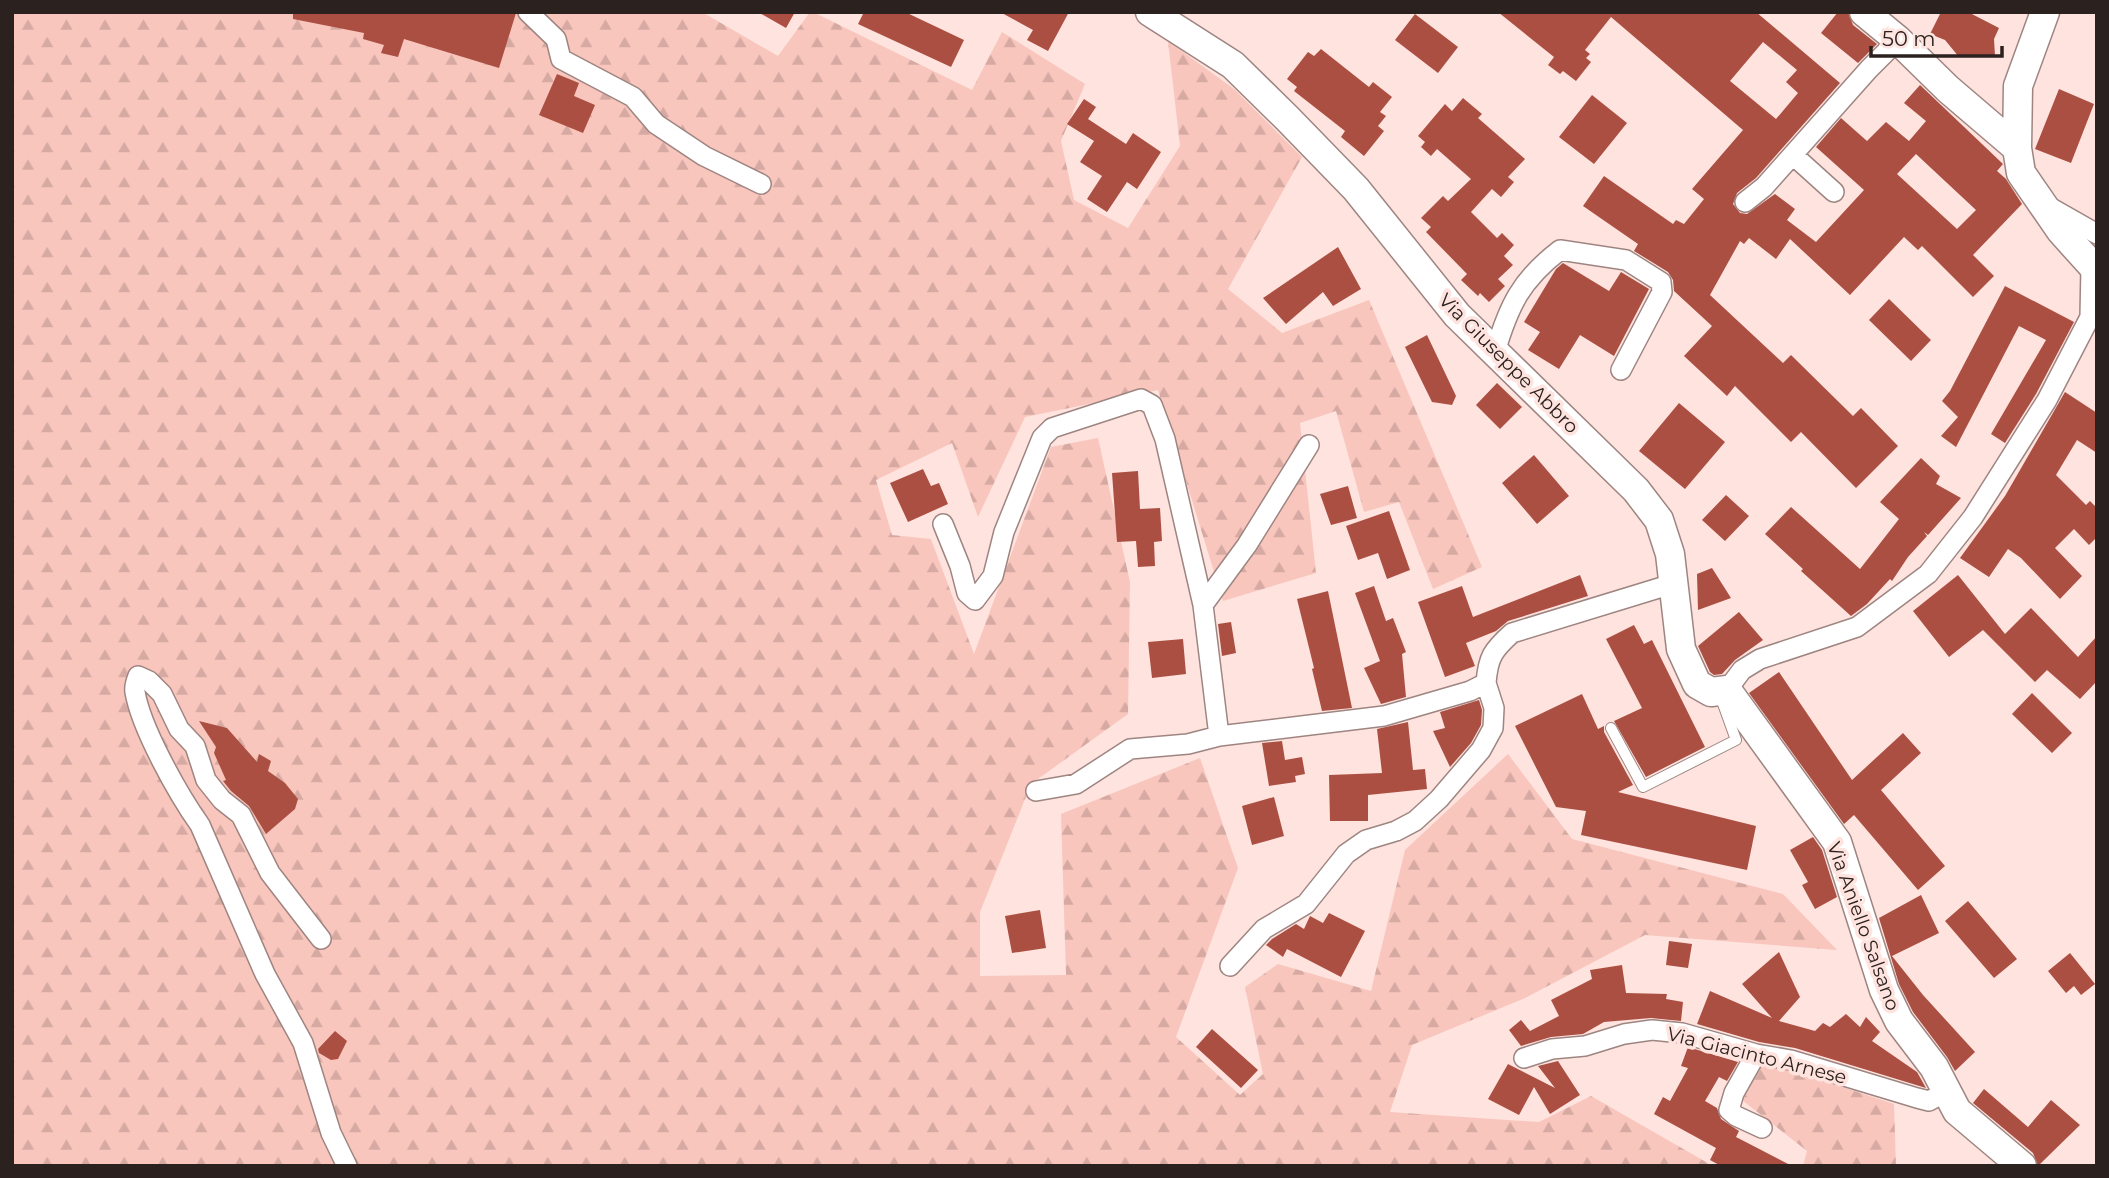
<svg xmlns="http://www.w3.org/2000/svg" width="2109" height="1178" font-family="Montserrat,sans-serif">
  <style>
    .forest { fill: url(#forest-firs) }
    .building { fill: #ac4f43; fill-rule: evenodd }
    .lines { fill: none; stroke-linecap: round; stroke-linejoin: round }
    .lane-casing { stroke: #9e8581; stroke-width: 12 }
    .street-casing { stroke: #9e8581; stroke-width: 22 }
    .secondary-casing { stroke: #9e8581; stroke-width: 31 }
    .lane { stroke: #fff; stroke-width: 10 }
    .street { stroke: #fff; stroke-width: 19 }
    .secondary { stroke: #fff; stroke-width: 28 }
    .labels { text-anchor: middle; stroke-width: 7; stroke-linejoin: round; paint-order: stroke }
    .street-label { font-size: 19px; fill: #2b211f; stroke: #fee3de }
  </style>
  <defs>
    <pattern id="forest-firs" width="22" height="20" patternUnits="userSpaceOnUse" patternTransform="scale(1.75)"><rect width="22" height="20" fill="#f9c6bd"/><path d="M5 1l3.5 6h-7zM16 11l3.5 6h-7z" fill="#d6aaa2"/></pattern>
  </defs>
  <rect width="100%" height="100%" fill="#fee3de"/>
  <!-- forest -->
  <path class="forest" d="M12 12H702L778 56 810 12H813L972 90 1002 32 1085 84 1061 141 1074 200 1128 228 1180 146 1168 41 1234 89 1302 157 1228 289 1282 333 1369 300 1482 567 1433 589 1399 502 1364 512 1336 411 1300 423 1316 573 1223 601 1158 390 1025 417 978 517 952 443 876 480 892 535 931 539 974 654 1051 447 1098 438 1130 582 1128 714 1031 784 980 912V976L1066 975 1061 814 1200 758 1238 868 1176 1037 1240 1095 1263 1074 1245 987 1278 964 1371 991 1405 850 1508 754 1572 839 1783 894 1837 950 1645 935 1525 998 1412 1045 1390 1112 1539 1122 1591 1096 1713 1166H12Z
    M1763 1061 1894 1104 1896 1166H1803L1807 1151 1742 1100Z"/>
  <!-- building -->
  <path class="building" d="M293 12H516V13L499 68 404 39 398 57 381 53 384 45 363 39 364 33 293 19Z
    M758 12H795L786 28Z
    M864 12H905L964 40 951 67 858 24Z
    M1000 12H1069L1048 51 1027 40 1033 30Z
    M1498 12H1756L1840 83 1756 178 1737 193 1733 204 1740 213 1747 214 1775 194 1795 209 1787 220 1816 242 1864 190 1816 147 1841 118 1867 141 1886 122 1909 141 1926 121 1904 103 1920 85 2003 164 1997 171 2006 179 2022 204 1973 255 1994 276 1973 297 1922 246 1918 250 1904 237 1850 295 1790 239 1776 259 1749 238 1744 244 1740 241 1710 295 1783 363 1791 355 1853 416 1861 408 1898 446 1856 488 1801 432 1791 442 1735 386 1727 396 1684 356 1712 326 1674 291 1673 280 1668 272 1634 251 1638 244 1583 206 1604 176 1673 224 1676 220 1684 224 1704 199 1692 189 1743 130 1611 17 1585 50 1590 54 1586 58 1591 62 1576 81 1563 71 1560 74 1548 65 1554 57ZM1763 42 1797 70 1786 82 1798 93 1776 119 1730 81ZM1916 154 1976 210 1957 229 1897 174Z
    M1838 12H1848L1853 25 1877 44 1858 63 1821 33Z
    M1941 12H1968L1999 28 1994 39 1995 56 1959 57 1945 40 1930 34Z
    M1415 14 1458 47 1438 73 1395 40Z
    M1321 49 1369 87 1373 82 1392 97 1380 112 1386 116 1378 126 1384 131 1364 156 1341 137 1345 131 1294 91 1297 87 1287 79 1308 52 1314 56Z
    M557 74 579 83 574 96 595 105 583 133 539 115Z
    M2059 89 2094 104 2071 163 2035 149Z
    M1592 95 1627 123 1594 164 1559 137Z
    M1463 98 1482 114 1478 118 1525 159 1508 177 1514 182 1501 197 1492 189 1471 212 1497 238 1502 233 1514 245 1504 256 1513 265 1498 279 1505 286 1489 302 1480 293 1478 296 1461 280 1467 274 1426 232 1431 227 1421 218 1443 196 1448 201 1471 179 1437 149 1431 156 1421 147 1425 142 1418 136 1445 104 1452 111Z
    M1084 99 1096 107 1088 119 1126 144 1133 133 1161 152 1137 189 1127 182 1107 212 1087 199 1102 176 1080 162 1094 141 1067 124Z
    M1338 247 1361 289 1333 306 1323 292 1286 324 1263 298Z
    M1563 263 1609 291 1621 272 1649 289 1614 356 1580 335 1559 369 1528 350 1540 332 1524 322 1556 269Z
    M2005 286 2074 322 2036 394 2005 443 1991 434 2046 340 2019 326 1956 447 1941 436 1958 417 1942 401 1950 391Z
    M1889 299 1931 340 1911 361 1869 320Z
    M1427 335 1456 396 1452 405 1432 402 1405 347Z
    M1497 383 1522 407 1500 429 1476 405Z
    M2065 392 2097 413V453L2077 440 2056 475 2086 505 2090 501 2097 508V537L2089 545 2074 529 2055 548 2082 576 2060 599 2021 558 2008 549 1989 577 1960 558 2005 496Z
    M1679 403 1725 442 1685 489 1639 451Z
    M1534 455 1569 496 1537 524 1502 483Z
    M1921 458 1940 476 1936 484 1961 498 1928 535 1924 532 1927 536 1908 557 1892 581 1890 579 1867 604 1851 616 1801 571 1803 569 1765 534 1791 507 1860 569 1899 519 1880 502Z
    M923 469 931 486 939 483 948 504 908 522 890 483Z
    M1138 471 1140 509 1160 508 1162 541 1154 542 1155 566 1138 567 1136 541 1117 542 1112 473Z
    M1348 486 1357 518 1331 525 1320 494Z
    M1726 495 1749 516 1725 541 1702 520Z
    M1389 511 1410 570 1387 579 1378 553 1358 560 1346 526Z
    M1712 568 1731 598 1698 610 1697 574Z
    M1580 575 1588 596 1508 621 1496 631 1466 643 1475 666 1445 677 1418 602 1462 586 1473 617Z
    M1958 575 2005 634 2031 608 2078 657 2097 636V681L2080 699 2047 670 2035 682 1983 630 1949 657 1913 611Z
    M1374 586 1386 621 1393 618 1406 652 1402 654 1406 697 1381 704 1364 668 1380 661 1355 593Z
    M1328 591 1352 708 1322 711 1312 669 1314 668 1297 599Z
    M1739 612 1763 640 1735 660 1722 674 1714 675 1710 672 1698 646Z
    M1231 622 1236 653 1222 656 1218 624Z
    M1634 625 1644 644 1652 640 1705 747 1646 777 1614 721 1642 708 1606 639Z
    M1183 639 1186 674 1152 678 1148 642Z
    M1779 672 1852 780 1903 733 1921 753 1881 790 1945 866 1918 890 1854 815 1844 824 1749 693Z
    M2032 693 2072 733 2052 753 2012 714Z
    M1582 694 1598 729 1604 726V732L1633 785 1618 792 1756 826 1747 870 1581 835 1586 811 1556 807 1515 726Z
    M1479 700 1482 710 1481 725 1471 743 1450 767 1433 731 1445 728 1440 712Z
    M199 721 227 728 257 762 259 754 271 761 268 771 285 783 298 799 295 809 266 834 249 806 231 791 223 781 226 780 214 753 216 747Z
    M1408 722 1413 770 1425 769 1427 789 1368 795V821H1330L1329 775 1382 773 1377 729Z
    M1282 741 1285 760 1302 757 1305 774 1295 776 1296 782 1269 786 1262 743Z
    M1274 797 1284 836 1252 845 1242 806Z
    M1813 837 1822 850 1837 897 1815 909 1802 885 1808 882 1790 850Z
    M1921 895 1939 933 1892 956 1923 995 1975 1052 1955 1071 1947 1057 1913 1012 1899 984 1879 918Z
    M1968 901 2017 959 1994 978 1945 921Z
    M1040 910 1046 948 1012 953 1005 916Z
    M1329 913 1365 931 1341 977 1287 949 1283 957 1266 945 1272 939 1296 924 1304 929 1310 916 1323 923Z
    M1669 941 1692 944 1688 968 1666 965Z
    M1779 952 1800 997 1779 1021 1815 1031 1823 1023 1830 1027 1846 1014 1860 1027 1866 1017 1880 1032 1872 1041 1917 1072 1926 1088 1795 1048 1759 1042 1697 1024 1710 991 1772 1018 1742 984Z
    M2070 953 2095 984 2081 995 2074 986 2066 993 2048 971Z
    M1622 965 1626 993 1667 994 1666 999 1683 1002 1681 1021 1651 1018 1604 1022 1583 1034 1551 1037 1521 1046 1509 1030 1521 1020 1530 1031 1559 1016 1551 1000 1592 979 1590 970Z
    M1212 1029 1258 1070 1241 1088 1196 1047Z
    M335 1031 347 1041 338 1059 331 1060 319 1053 318 1049Z
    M1688 1047 1738 1062 1727 1081 1719 1077 1705 1101 1717 1108 1721 1119 1739 1131 1736 1137 1792 1166H1721L1710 1160 1716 1148 1654 1114 1663 1097 1670 1101 1688 1068 1681 1066Z
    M1558 1061 1580 1095 1550 1114 1534 1087 1519 1115 1488 1099 1508 1064 1555 1088 1538 1066Z
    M1984 1089 2028 1127 2051 1100 2080 1125 2038 1166 2033 1153 1973 1103Z"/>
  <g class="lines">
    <!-- lane casing -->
    <g class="lane-casing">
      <path id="lane" d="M1611 728 1643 787 1736 740 1722 701"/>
    </g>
    <!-- street casing -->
    <g class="street-casing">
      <path id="street" d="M528 12 556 39 561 59 633 97 656 124 704 156 761 184
        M1793 155 1834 192
        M1745 202 1764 187 1869 69 1898 40
        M2046 205 2097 234
        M2090 317 2091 266
        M1495 352C1509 305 1521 280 1560 250L1626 260 1661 282 1662 292 1621 370
        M943 524 960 566 967 593 975 600 993 576 1004 532 1042 438 1052 428 1141 399 1152 405 1165 439 1203 605 1219 736
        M1203 605 1247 545 1309 445
        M1727 690 1742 670 1760 659 1857 627 1928 574 1973 517 2047 400 2090 317 2097 308
        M1036 791 1076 784 1130 749 1188 744 1219 736 1384 716 1470 691 1486 683C1488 657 1493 650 1512 633L1672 584
        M321 939 270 873 241 815 222 800 206 780 195 746 179 729 162 694 149 681 138 676C136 681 134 687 135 692 141 728 178 794 200 825L265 974 303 1043 331 1133 347 1166
        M1230 966 1264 929 1306 904 1346 854 1366 840 1396 831 1415 821 1439 799 1481 750 1493 728 1494 708 1486 683
        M1756 1054 1734 1093 1729 1110 1736 1116 1762 1128
        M1524 1058 1552 1049 1585 1046 1624 1034 1652 1030 1682 1033 1756 1054 1791 1060 1917 1098 1929 1101 1947 1091"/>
    </g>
    <!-- secondary casing -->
    <g class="secondary-casing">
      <path id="secondary" d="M1150 12 1233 65 1287 118 1356 189 1457 315 1636 490 1659 520 1670 554 1681 649 1697 684 1711 692 1727 690 1837 842 1884 990 1899 1021 1934 1067 1957 1111 2022 1166
        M1864 12 1898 40 1948 89 2017 148
        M2045 12 2018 86 2017 148 2021 173 2061 231 2097 271"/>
    </g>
    <!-- lane -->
    <use href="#lane" class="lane"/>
    <!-- street -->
    <use href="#street" class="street"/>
    <!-- secondary -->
    <use href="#secondary" class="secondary"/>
  </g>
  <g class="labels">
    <!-- street labels -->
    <g class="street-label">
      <text transform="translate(1509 363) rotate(45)" y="7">Via Giuseppe Abbro</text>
      <text transform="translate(1864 926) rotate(70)" y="7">Via Aniello Salsano</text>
      <text transform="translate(1757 1055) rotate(14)" y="7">Via Giacinto Arnese</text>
    </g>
  </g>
  <!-- border -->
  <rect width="2109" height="1178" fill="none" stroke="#2b211f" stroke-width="28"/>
  <!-- scale -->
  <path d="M1871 46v10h131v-10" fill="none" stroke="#2b211f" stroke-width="3.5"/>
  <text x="1882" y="46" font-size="21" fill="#2b211f" stroke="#fee3de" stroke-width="5" paint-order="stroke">50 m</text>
</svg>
